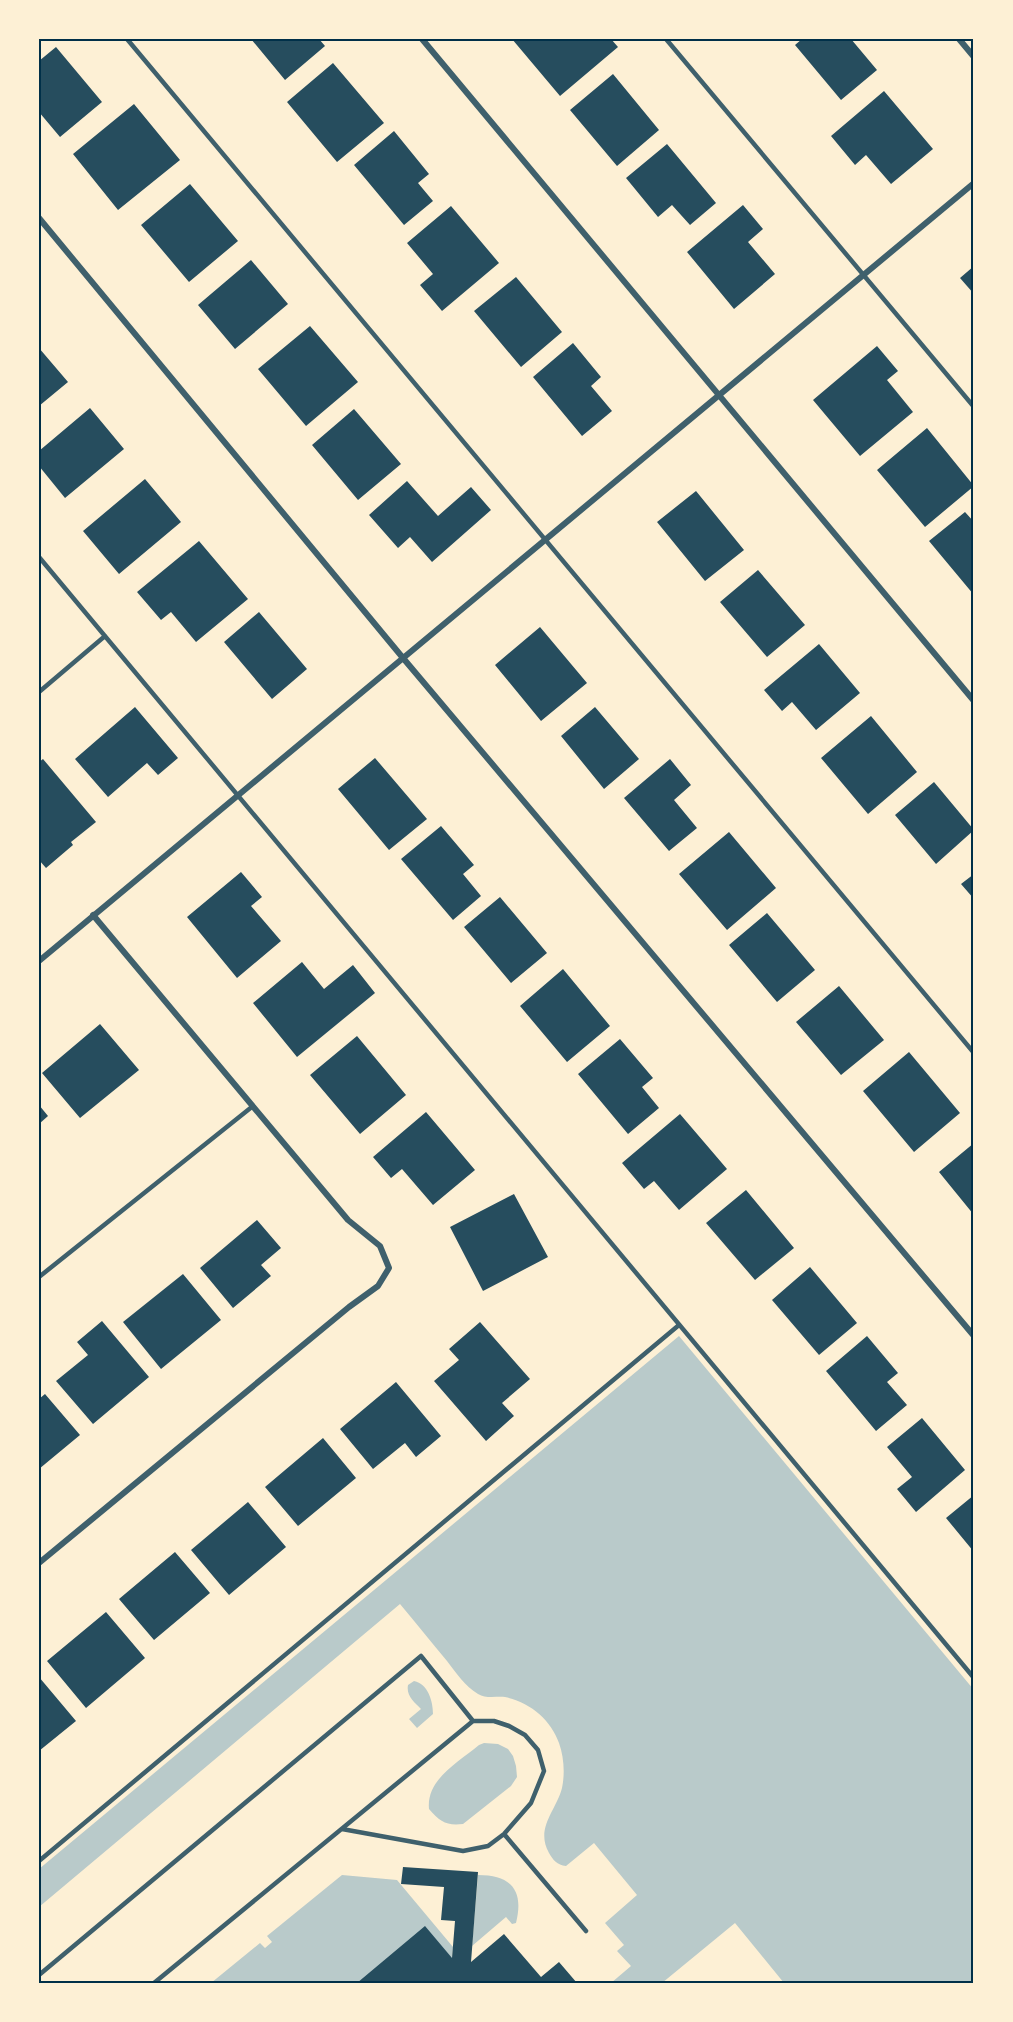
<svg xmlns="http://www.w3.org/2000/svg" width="1013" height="2022" font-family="Lato,sans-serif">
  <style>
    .green { fill: #b9caca }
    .building { fill: #264d5e }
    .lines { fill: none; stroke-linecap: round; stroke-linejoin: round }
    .service { stroke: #3f606c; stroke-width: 4.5 }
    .minor { stroke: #3f606c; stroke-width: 6 }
    .neatline { fill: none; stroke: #003049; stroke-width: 2 }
  </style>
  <rect width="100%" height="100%" fill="#fdf0d5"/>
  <!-- green -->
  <path class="green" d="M679 1336 974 1690V1983H784L735 1923 662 1983H611L631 1966 617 1951 624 1945 605 1923 637 1895 594 1843 566 1866C557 1865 553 1860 549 1853 535 1828 556 1811 562 1788 565 1774 564 1757 559 1743 551 1720 530 1702 505 1697 497 1696 486 1699 478 1694 465 1686 456 1673 447 1661 431 1642 416 1623 400 1604L39 1907V1869Z
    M414 1681C428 1684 433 1701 433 1714L417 1728 409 1719 421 1709C414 1702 406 1696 408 1685Z
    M484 1743 498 1744 508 1749 513 1756 516 1766 517 1777 511 1786 463 1824C447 1826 440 1822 429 1809 426 1779 459 1762 479 1745Z
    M342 1875 397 1880 453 1947 452 1958 357 1983H211L260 1943 265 1948 272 1942 267 1936Z
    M478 1875C512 1875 524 1891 516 1923L512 1924 506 1917 472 1946Z"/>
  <!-- building -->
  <path class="building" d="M251 39H319L325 46 285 80Z
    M512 39H611L618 47 560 96Z
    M802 39H851L877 70 841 100 795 45Z
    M56 47 102 102 60 137 39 112V61Z
    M333 63 384 123 337 162 287 102Z
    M613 74 659 130 617 166 570 110Z
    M884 91 933 149 891 184 866 155 855 165 831 136Z
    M134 104 180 160 118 210 73 154Z
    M394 131 429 174 418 183 433 201 404 225 354 165Z
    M667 144 716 203 690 225 672 205 658 217 626 178Z
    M190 184 238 241 189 282 141 225Z
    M743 205 763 229 748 242 775 274 734 309 687 252Z
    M451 206 499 263 442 311 420 285 433 274 407 243Z
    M251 260 288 304 235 349 198 305Z
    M974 266V294L960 278Z
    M516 277 562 332 521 367 474 311Z
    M310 326 358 382 306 426 258 369Z
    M573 343 601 377 591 386 612 411 582 436 533 377Z
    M877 346 898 371 887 380 913 412 860 456 813 400Z
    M39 348 68 382 39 406Z
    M90 408 124 449 65 498 39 466V451Z
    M354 409 401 464 358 500 312 445Z
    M927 428 974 486 925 527 877 470Z
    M145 479 181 522 119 574 83 531Z
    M407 481 438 516 471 487 491 510 432 562 410 537 398 548 369 515Z
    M696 491 744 550 705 581 657 522Z
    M965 512 974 522V595L929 541Z
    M199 541 248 599 196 642 171 612 161 620 137 592Z
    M758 570 805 625 767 657 720 602Z
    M259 612 307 669 272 699 224 642Z
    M540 627 587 683 541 721 495 665Z
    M819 644 860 693 816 730 792 702 782 711 764 690Z
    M135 707 178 758 158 775 147 763 108 797 75 759Z
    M595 707 639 759 604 789 561 736Z
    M871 716 917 772 868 814 821 758Z
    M375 758 427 819 389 850 338 789Z
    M43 759 96 822 71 842 73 845 46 868 39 860V762Z
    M670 759 691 785 674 800 697 828 669 851 624 798Z
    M934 782 974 830 936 864 895 815Z
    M441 826 474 865 463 874 481 896 453 920 401 859Z
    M729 832 776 888 727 930 679 874Z
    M241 872 262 897 251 906 281 941 237 978 187 917Z
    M974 874V899L961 884Z
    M500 897 547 953 511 983 464 927Z
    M767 913 815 970 777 1002 729 945Z
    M302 962 324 989 353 965 375 993 297 1057 253 1003Z
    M563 969 610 1026 567 1062 520 1006Z
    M839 986 884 1040 841 1075 796 1022Z
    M100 1024 139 1070 80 1118 42 1073Z
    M357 1036 406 1095 360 1134 310 1075Z
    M620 1039 653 1078 642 1087 659 1108 628 1134 578 1074Z
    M909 1052 960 1113 914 1152 863 1091Z
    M39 1105 48 1116 39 1124Z
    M426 1112 475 1170 433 1205 402 1169 391 1178 373 1157Z
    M680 1114 727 1169 679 1210 654 1181 644 1189 622 1163Z
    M974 1143V1215L939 1172Z
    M746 1190 794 1248 755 1280 706 1223Z
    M514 1194 548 1257 483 1291 450 1227Z
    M257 1220 281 1248 261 1265 271 1276 233 1308 200 1268Z
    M810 1267 857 1323 819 1355 772 1300Z
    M183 1274 221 1320 161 1369 123 1322Z
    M102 1321 149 1377 93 1424 56 1381 88 1355 77 1342Z
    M480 1322 530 1379 502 1403 514 1416 486 1441 434 1381 459 1360 449 1349Z
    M867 1336 898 1373 887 1382 907 1405 876 1431 826 1371Z
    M396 1382 441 1436 416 1457 405 1443 373 1469 340 1429Z
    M45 1394 80 1435 39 1469V1399Z
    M922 1418 965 1470 916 1512 897 1489 912 1477 887 1447Z
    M323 1438 356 1478 298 1526 265 1487Z
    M974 1495V1552L946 1518Z
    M248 1502 286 1547 229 1595 191 1550Z
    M175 1552 210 1593 154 1640 119 1599Z
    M106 1612 145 1658 86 1708 47 1661Z
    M39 1677 76 1721 39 1751Z
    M403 1867 478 1872 471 1962 504 1934 541 1977 559 1962 577 1983H357L425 1926 452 1958 455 1921 441 1920 444 1887 401 1884Z"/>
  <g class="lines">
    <!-- service -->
    <path class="service" d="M127 39 974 1053
      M666 39 974 407
      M39 557 974 1678
      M39 692 105 636
      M39 1277 253 1106
      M342 1829 463 1851 488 1846 504 1834 531 1803 544 1771 538 1750 525 1735 509 1726 494 1721H473
      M504 1834 586 1931
      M39 1861 679 1325
      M39 1975 421 1656 473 1721 154 1983"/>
    <!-- minor -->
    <path class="minor" d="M422 39 974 701
      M959 39 974 57
      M39 218 403 658 974 1336
      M39 961 974 183
      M39 1563 349 1307 378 1286 389 1268 380 1246 348 1220 93 915"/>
  </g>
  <!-- border -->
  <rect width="1013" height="2022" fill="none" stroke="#fdf0d5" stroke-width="81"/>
  <rect x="40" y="40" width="932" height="1942" class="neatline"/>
</svg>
